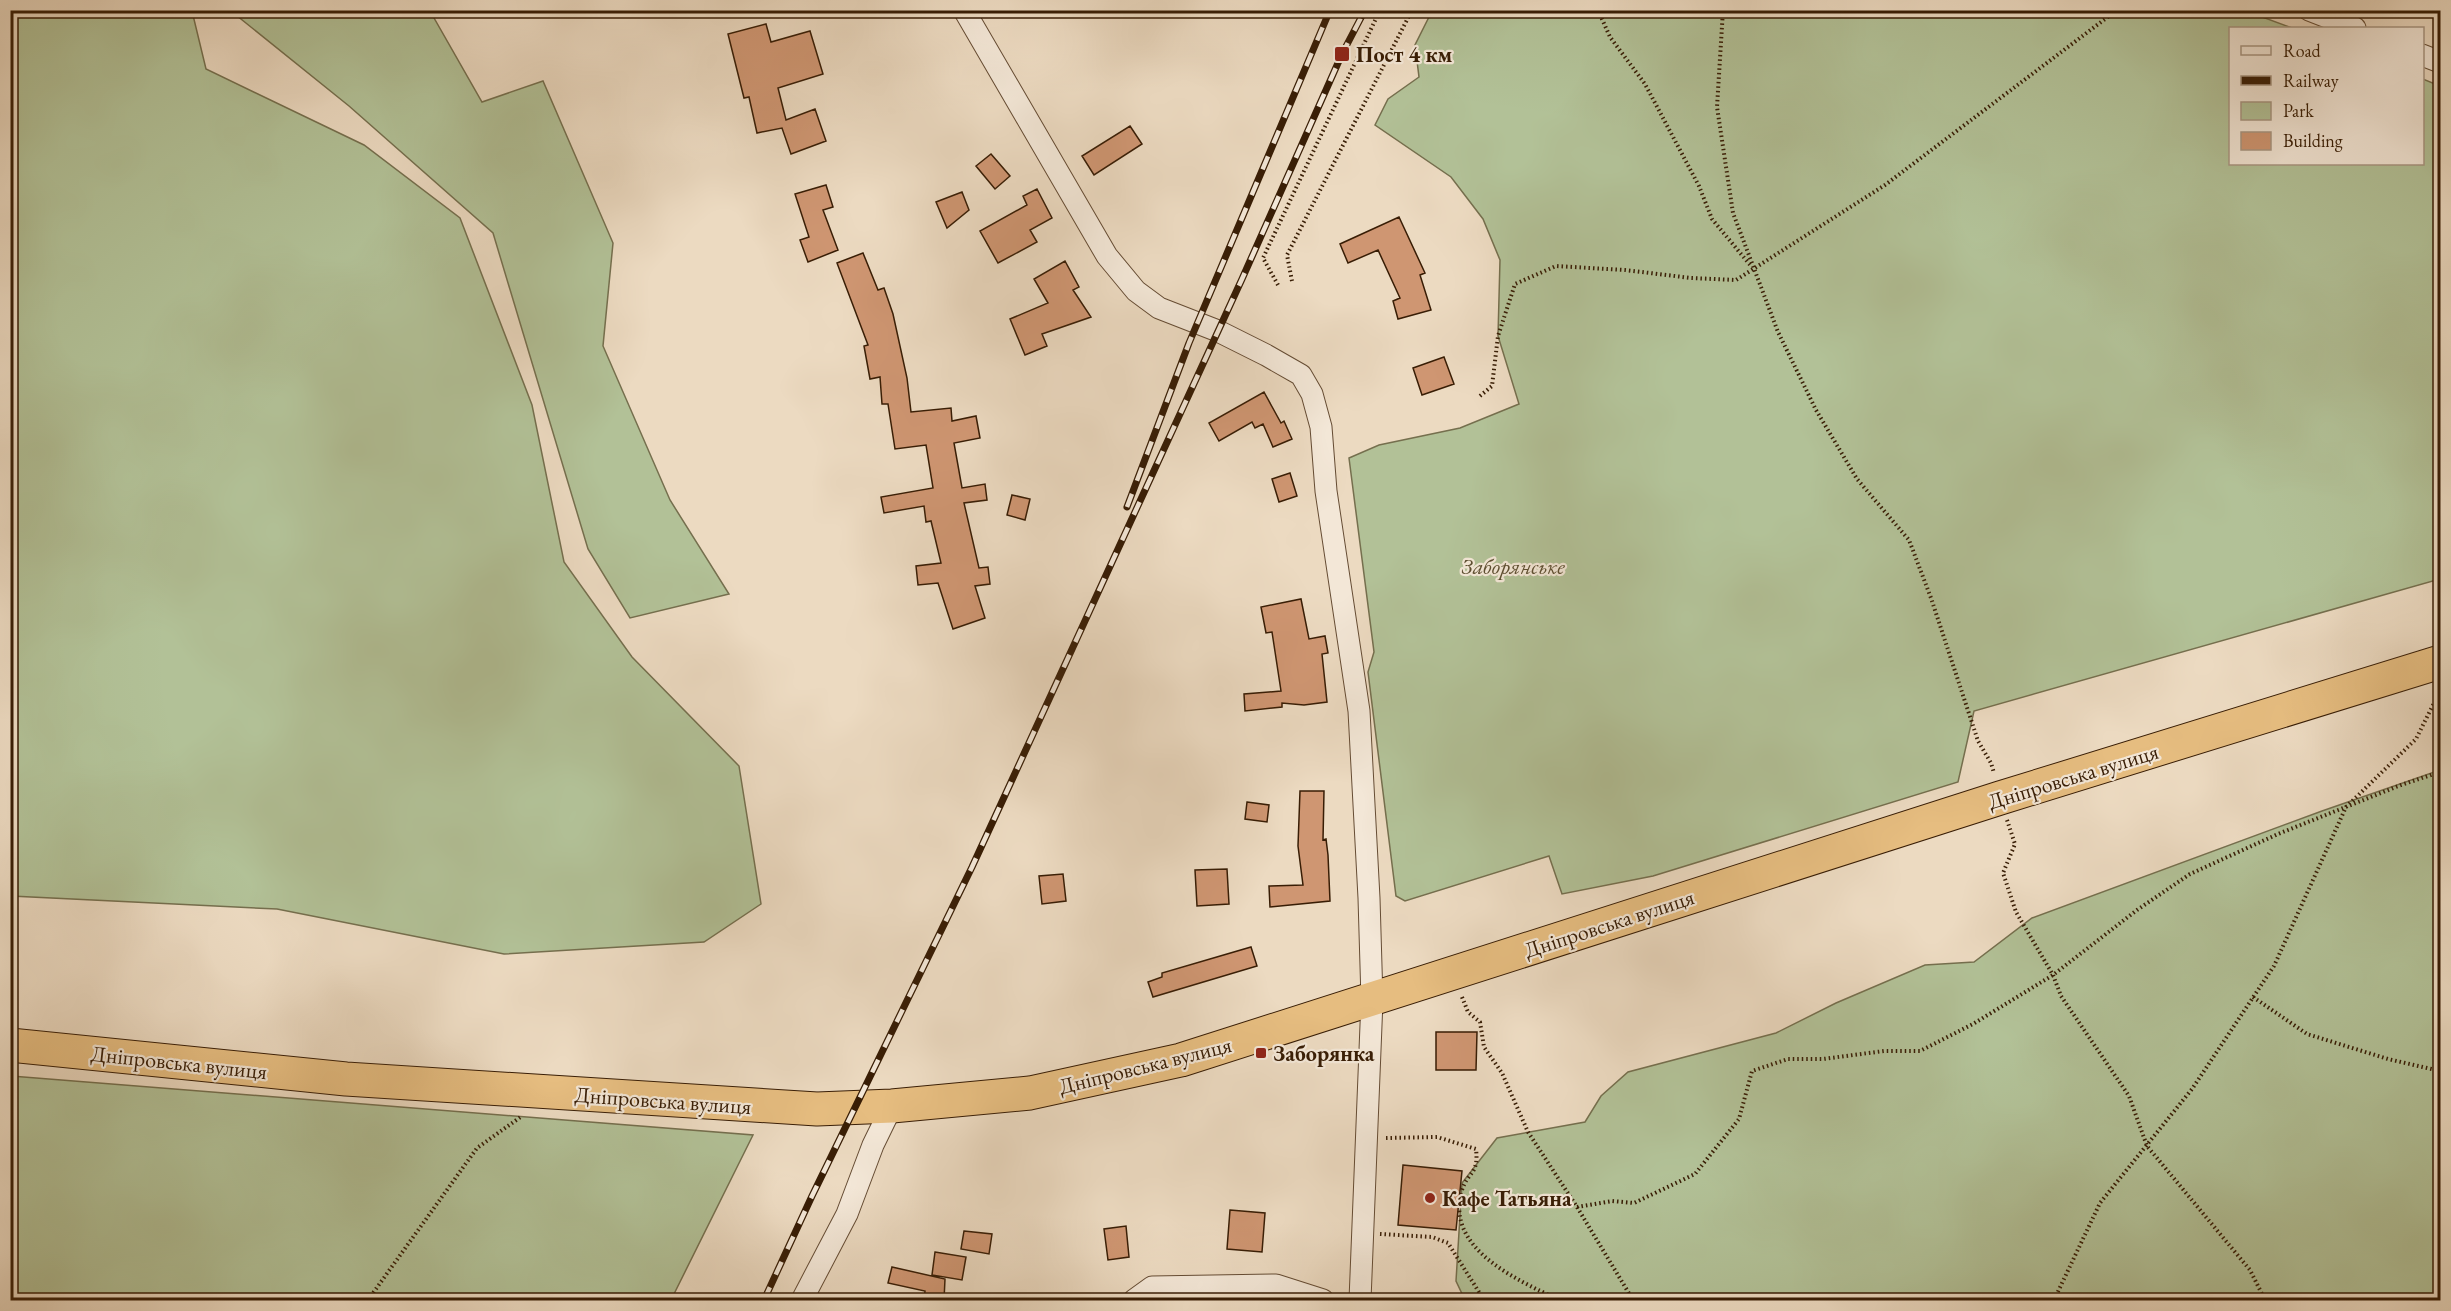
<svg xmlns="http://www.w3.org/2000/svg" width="2451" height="1311" font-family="'EB Garamond',serif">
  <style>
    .green { fill: #b2c197; stroke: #756f4e; stroke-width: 1.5 }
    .building { fill: #cf9672; stroke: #381d05; stroke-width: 1.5 }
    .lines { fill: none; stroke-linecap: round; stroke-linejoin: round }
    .street-casing { stroke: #654c34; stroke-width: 23 }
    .highway-casing { stroke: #381d05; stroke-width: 35 }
    .path { stroke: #381d05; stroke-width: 4; stroke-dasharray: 1.5 3; stroke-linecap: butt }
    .street { stroke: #f3e7d7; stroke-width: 21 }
    .highway { stroke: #e6bd80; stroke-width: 33 }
    .rail-casing { stroke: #381d05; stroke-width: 7 }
    .rail { stroke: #f3e7d7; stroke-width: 4.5; stroke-dasharray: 14; stroke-linecap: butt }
    .poi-dot { fill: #8f2418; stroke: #f3e7d7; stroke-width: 2 }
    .labels { text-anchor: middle; stroke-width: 4.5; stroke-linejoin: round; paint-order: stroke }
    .poi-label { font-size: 22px; font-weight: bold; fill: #381d05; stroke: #f3e7d7; text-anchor: start }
    .park-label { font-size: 22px; font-style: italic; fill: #5d4e31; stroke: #f3e7d7 }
    .street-label { font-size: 22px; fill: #381d05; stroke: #f3e7d7 }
  </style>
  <rect width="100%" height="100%" fill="#ecdac1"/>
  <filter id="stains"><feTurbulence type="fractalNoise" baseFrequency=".00333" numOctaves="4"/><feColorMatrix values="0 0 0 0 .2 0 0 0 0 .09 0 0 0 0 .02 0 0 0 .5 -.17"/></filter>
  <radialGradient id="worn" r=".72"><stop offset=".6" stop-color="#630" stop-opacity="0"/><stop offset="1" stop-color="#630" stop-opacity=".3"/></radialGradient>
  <!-- green -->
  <path class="green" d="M11 10 192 11 206 69 364 145 460 218 532 405 564 562 632 657 739 766 761 904 704 942 504 954 277 909 11 896Z
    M231 11H430L482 102 543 81 613 243 603 346 670 500 729 594 630 618 588 549 493 233 349 106Z
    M1432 11H2246L2292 28H2230V164H2422L2423 79 2440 86V579L1974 711 1958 782 1653 876 1562 894 1549 856 1405 901 1396 896 1368 672 1374 652 1349 458 1379 445 1460 428 1519 404 1498 336 1500 260 1483 219 1451 177 1375 125 1388 99 1419 77 1415 45Z
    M2440 770V1300H1465L1456 1281 1462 1183 1497 1138 1585 1122 1601 1096 1628 1072 1776 1033 1836 1003 1925 965 1974 962 2032 918 2322 811Z
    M10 1076H11L753 1135 671 1300H11Z"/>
  <!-- building -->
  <path class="building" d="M766 24 771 42 810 31 823 74 778 88 786 120 815 109 826 141 791 154 782 128 757 133 749 97 744 98 728 34Z
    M1130 126 1142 144 1094 175 1082 156Z
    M991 154 1010 176 995 189 976 166Z
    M826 185 833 207 823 210 838 250 808 262 800 240 809 237 795 194Z
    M1037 189 1052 218 1030 230 1037 242 998 263 980 231 1027 205 1023 196Z
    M962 192 969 210 947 228 936 202Z
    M1399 217 1425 273 1420 275 1431 310 1398 319 1393 301 1400 298 1378 250 1348 263 1340 244Z
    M863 253 878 290 884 288 893 314 907 378 911 412 951 408 952 421 976 416 980 438 954 443 962 488 985 484 987 500 964 503 979 568 988 567 990 584 975 586 985 618 953 629 938 583 918 585 916 566 941 563 931 521 926 522 924 506 884 513 881 497 933 488 926 445 895 449 888 404H882L880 377 870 379 864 346 868 345 837 263Z
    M1065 261 1079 287 1073 290 1091 317 1042 334 1047 346 1025 355 1010 319 1048 303 1034 279Z
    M1444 357 1454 384 1422 395 1413 368Z
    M1264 392 1281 423 1284 421 1292 439 1273 447 1263 424 1255 428 1252 422 1219 441 1209 423Z
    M1290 473 1297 496 1279 502 1272 479Z
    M1012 495 1030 499 1025 520 1007 515Z
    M1301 599 1309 639 1325 636 1328 653 1322 654 1327 702 1304 705 1282 703V707L1245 711 1244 694 1281 691 1272 632 1266 633 1261 607Z
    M1300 791H1324L1323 840 1326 839 1328 855 1330 901 1270 907 1269 886 1303 885 1298 846Z
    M1247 802 1269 805 1267 822 1245 819Z
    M1227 869 1229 904 1197 906 1195 870Z
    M1063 874 1066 901 1042 904 1039 876Z
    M1251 947 1257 966 1153 997 1148 982 1162 977V973Z
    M1436 1032H1477L1476 1070H1436Z
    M1403 1165 1462 1171 1456 1230 1398 1225Z
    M1230 1210 1265 1213 1262 1252 1227 1249Z
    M1126 1226 1129 1257 1108 1260 1104 1229Z
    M964 1231 992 1234 989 1254 961 1249Z
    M935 1252 966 1257 962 1280 932 1275Z
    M892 1267 945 1279 944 1300H924L925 1291 888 1283Z"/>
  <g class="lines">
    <!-- street casing -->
    <g class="street-casing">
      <path id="street" d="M964 10 1107 256 1136 291 1159 308 1218 331 1266 355 1301 375 1312 394 1321 427 1326 491 1359 711 1369 898 1372 1000 1360 1300
        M2309 10 2355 28
        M2422 55 2440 62
        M802 1300 847 1214 873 1145 892 1106
        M1134 1300 1152 1287 1276 1285 1323 1300"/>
    </g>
    <!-- highway casing -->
    <g class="highway-casing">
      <path id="highway" d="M10 1045 346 1079 817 1109 892 1106 1030 1093 1181 1060 2000 798 2440 662"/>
    </g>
    <!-- path -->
    <path class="path" d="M1598 10 1610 37 1645 84 1699 186 1712 219 1751 266
      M1723 10 1717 107 1733 213 1778 332 1816 410 1857 479 1909 540 1931 598 1978 741 1991 763 1994 773
      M1292 281 1287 255 1412 10
      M1278 285 1263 258 1380 10
      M1480 396 1492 386 1498 336 1515 284 1556 266 1625 270 1691 278 1736 280 1885 185 2117 10
      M2007 820 2015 844 2003 873 2016 912 2053 975 2061 996 2129 1096 2147 1146 2250 1270 2265 1300
      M1462 997 1468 1012 1480 1022 1484 1047 1502 1073 1528 1132 1577 1207 1633 1300
      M2253 997 2307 1034 2388 1059 2440 1071
      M1386 1138 1437 1137 1476 1149C1479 1175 1468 1171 1462 1190 1444 1249 1518 1280 1559 1300
      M1577 1207 1612 1201 1634 1203 1695 1174 1739 1119 1752 1071 1788 1059H1823L1884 1051H1920L1973 1024 2053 975 2137 910 2190 874 2278 834 2401 785 2440 772
      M1380 1234 1432 1237 1448 1243 1484 1300
      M368 1300 477 1148 522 1116
      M2054 1300 2100 1203 2192 1089 2274 966 2346 807 2416 739 2440 691"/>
    <!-- street -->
    <use href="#street" class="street"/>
    <!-- highway -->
    <use href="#highway" class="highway"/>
    <!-- rail casing -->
    <g class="rail-casing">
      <path id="rail" d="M1127 507 1189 343 1330 10
        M764 1300 812 1196 972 867 1242 279 1342 54 1365 10"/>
    </g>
    <!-- rail -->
    <use href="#rail" class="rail"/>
  </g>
  <!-- markers -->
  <g class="poi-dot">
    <rect x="1334" y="46" width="16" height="16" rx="3"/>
    <rect x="1255" y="1047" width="12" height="12" rx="3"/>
    <circle cx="1430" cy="1198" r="6"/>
  </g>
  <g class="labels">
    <!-- poi labels -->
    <g class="poi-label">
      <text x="1356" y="62">Пост 4 км</text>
      <text x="1273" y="1061">Заборянка</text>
      <text x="1442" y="1206">Кафе Татьяна</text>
    </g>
    <!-- park labels -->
    <g class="park-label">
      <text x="1513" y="574">Заборянське</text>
    </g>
    <!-- street labels -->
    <g class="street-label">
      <text transform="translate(2073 776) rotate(-17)" y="8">Дніпровська вулиця</text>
      <text transform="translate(1609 923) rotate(-18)" y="8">Дніпровська вулиця</text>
      <text transform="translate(179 1062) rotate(6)" y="8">Дніпровська вулиця</text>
      <text transform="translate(1145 1065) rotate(-14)" y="8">Дніпровська вулиця</text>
      <text transform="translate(663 1100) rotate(4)" y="8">Дніпровська вулиця</text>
    </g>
  </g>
  <!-- margin -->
  <rect width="2451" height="1311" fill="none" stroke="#ecdac1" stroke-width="36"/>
  <rect x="12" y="12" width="2427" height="1287" fill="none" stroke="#381d05" stroke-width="3"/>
  <rect x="18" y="18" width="2415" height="1275" fill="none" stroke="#381d05" stroke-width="1.5"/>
  <!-- legend -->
  <rect x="2229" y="27" width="195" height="138" fill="#f3e7d7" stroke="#a89683" stroke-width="1.5"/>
  <rect x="2241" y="46" width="30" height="9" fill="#f3e7d7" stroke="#a89683" stroke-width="1.5"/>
  <text x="2283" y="57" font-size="18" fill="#381d05">Road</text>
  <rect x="2241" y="76" width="30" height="9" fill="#381d05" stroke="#a89683" stroke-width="1.5"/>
  <text x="2283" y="87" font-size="18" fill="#381d05">Railway</text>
  <rect x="2241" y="102" width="30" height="18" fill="#b2c197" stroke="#a89683" stroke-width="1.5"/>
  <text x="2283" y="117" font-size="18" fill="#381d05">Park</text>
  <rect x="2241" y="132" width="30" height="18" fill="#cf9672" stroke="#a89683" stroke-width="1.5"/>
  <text x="2283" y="147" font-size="18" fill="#381d05">Building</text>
  <rect width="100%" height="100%" filter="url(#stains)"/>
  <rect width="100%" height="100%" fill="url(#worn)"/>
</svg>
